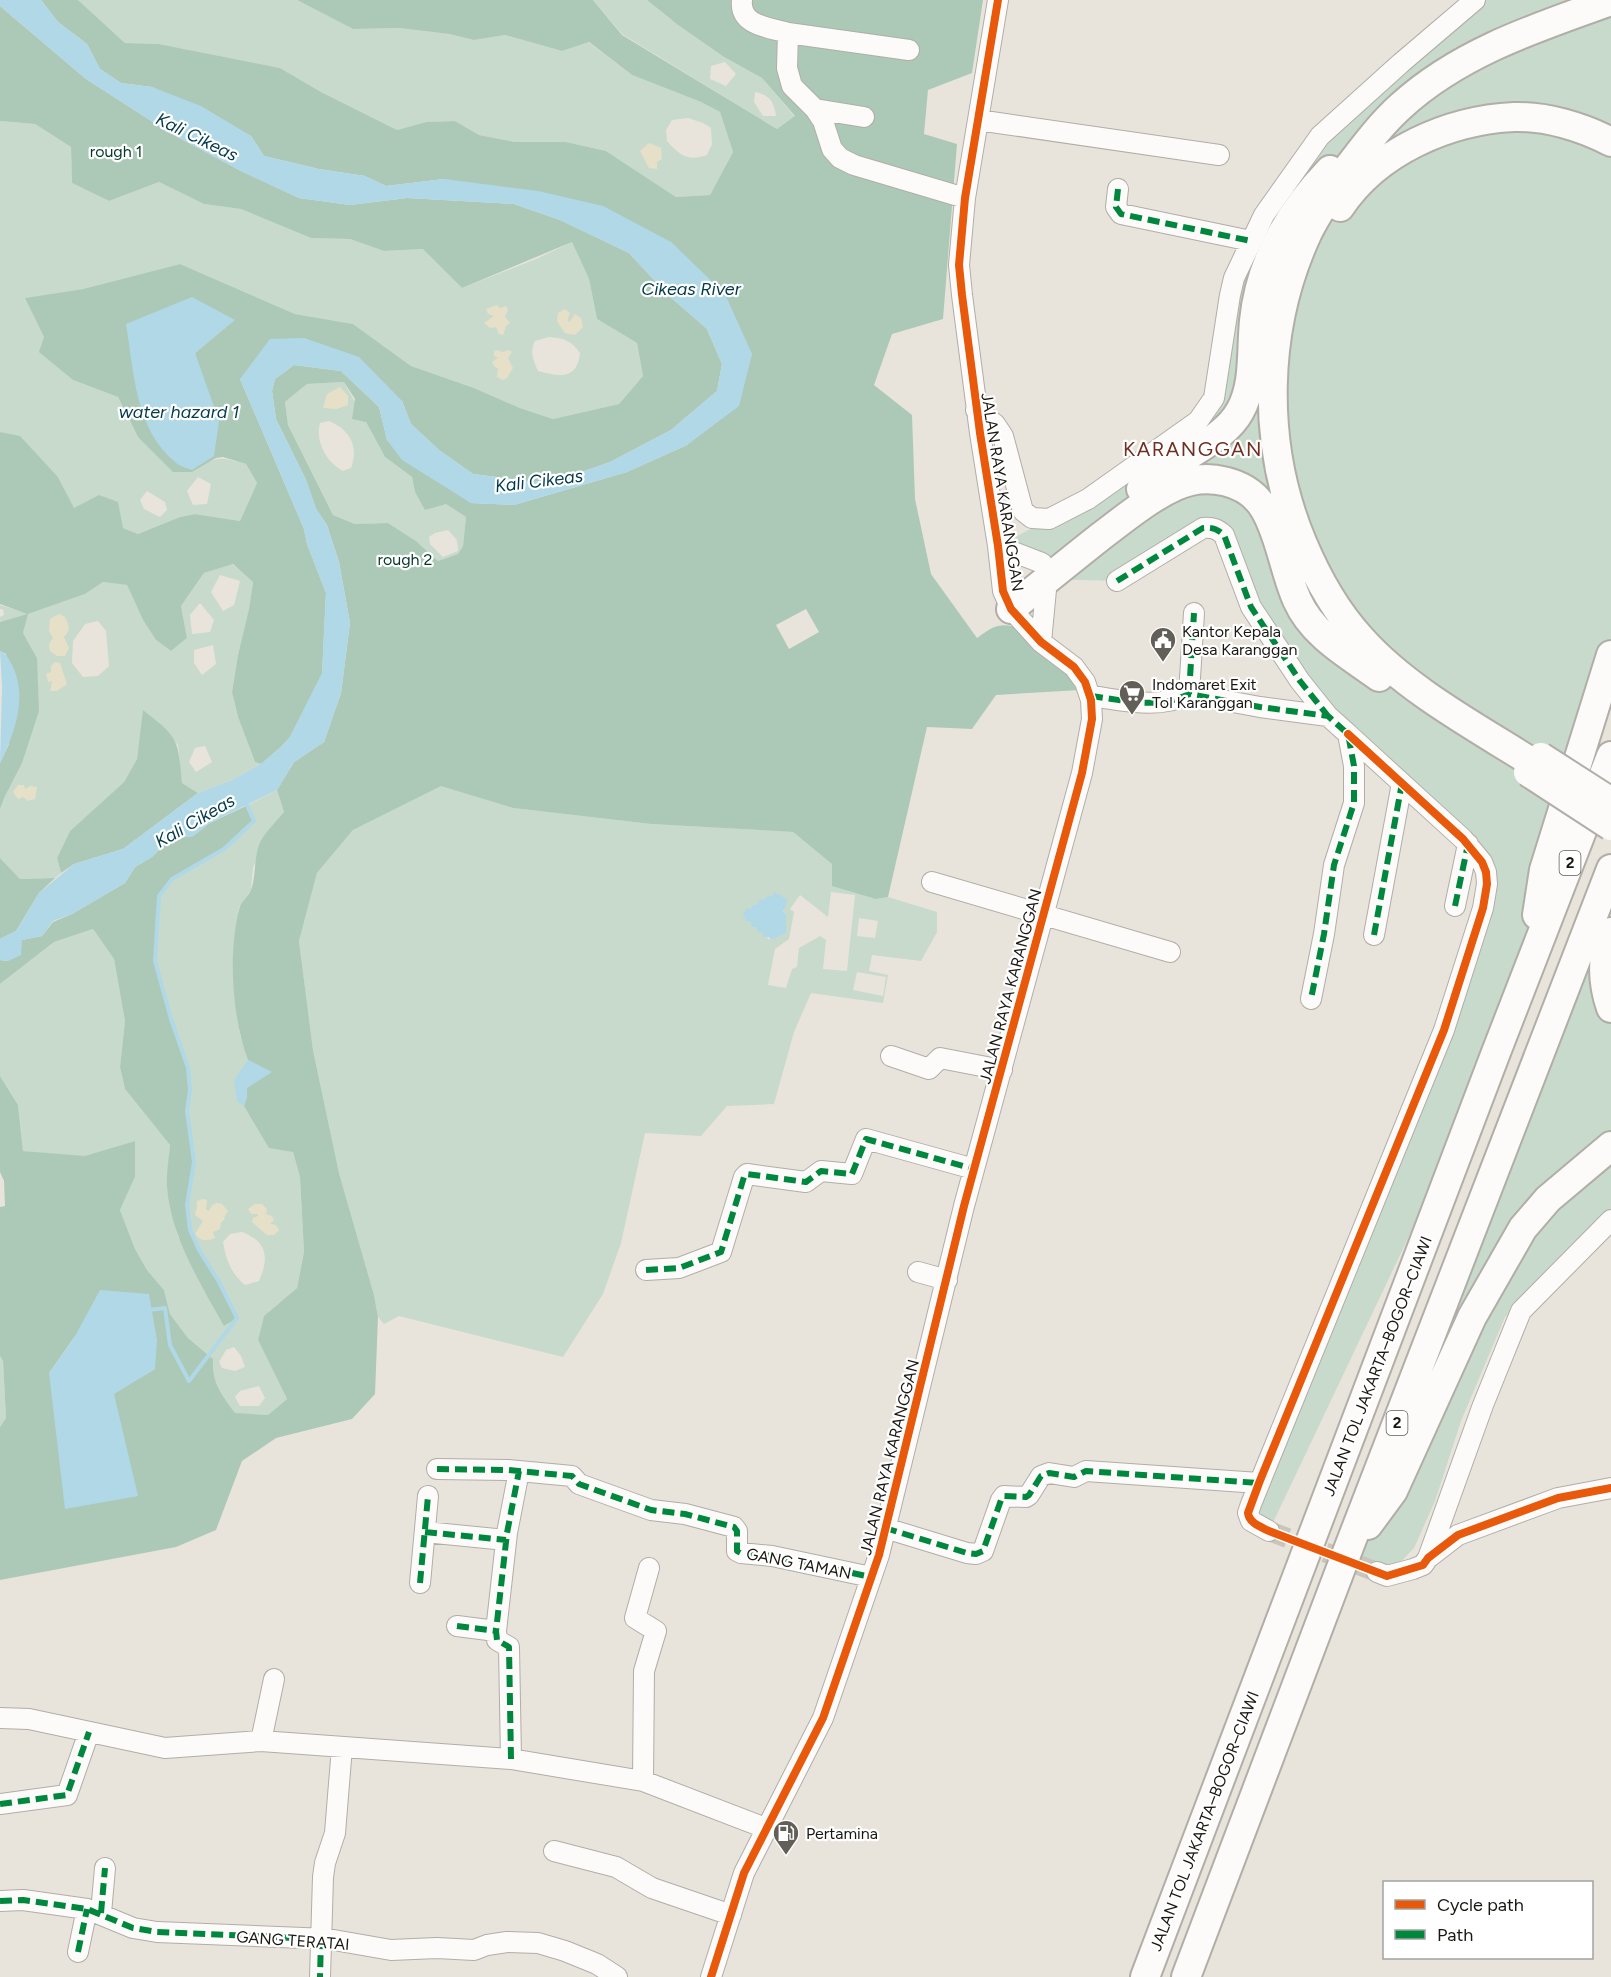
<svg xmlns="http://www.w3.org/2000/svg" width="1611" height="1977" font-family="Figtree,sans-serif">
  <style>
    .green { fill: #c7dacc; fill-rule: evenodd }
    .forest { fill: #acc9b7; fill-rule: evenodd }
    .sand { fill: #e7e0c8 }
    .water { fill: #b0d8e7 }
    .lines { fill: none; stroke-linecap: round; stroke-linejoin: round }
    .stream { stroke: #b0d8e7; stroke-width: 4 }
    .minor-tunnel { stroke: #c9c5bd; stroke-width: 20; stroke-dasharray: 20 10; stroke-linecap: butt }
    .minor-casing { stroke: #b0aea7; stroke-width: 22 }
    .highway-casing { stroke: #b0aea7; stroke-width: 32 }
    .minor { stroke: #fcfbfa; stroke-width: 20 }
    .highway { stroke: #fcfbfa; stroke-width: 28 }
    .highway-bridge-casing { stroke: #b0aea7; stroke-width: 32; stroke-linecap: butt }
    .highway-bridge { stroke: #fcfbfa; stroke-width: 28 }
    .quiet { stroke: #00873e; stroke-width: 6; stroke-dasharray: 12 6; stroke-linecap: butt }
    .cycleway-casing { stroke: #fff; stroke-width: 11 }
    .cycleway { stroke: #e8590c; stroke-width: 8 }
    .labels { text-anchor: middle; stroke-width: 4.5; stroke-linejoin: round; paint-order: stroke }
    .shield { fill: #fff; stroke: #5e5d58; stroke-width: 1.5 }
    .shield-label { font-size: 15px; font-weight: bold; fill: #191711 }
    .park-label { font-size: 16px; fill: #073827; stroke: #fff }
    .street-label { font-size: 16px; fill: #191711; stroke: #fff }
    .poi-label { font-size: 16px; fill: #191711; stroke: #fff; text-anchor: start }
    .water-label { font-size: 18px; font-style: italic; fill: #043a4b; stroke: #fff }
    .quarter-label { font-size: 20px; letter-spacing: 1.5px; fill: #722e21; stroke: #fff }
  </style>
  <rect width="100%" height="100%" fill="#e8e4db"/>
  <!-- green -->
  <path class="green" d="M78 0H297L353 29 399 28 449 34 474 40 505 35 562 51 588 42 632 75 701 102 720 112 733 152 710 195 676 197 606 151 566 142H515L479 135 455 121 426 122 397 130 321 92 280 68 159 44 125 43ZM688 118 703 123 711 128 712 144 707 155C687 162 680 155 667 141L666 130 672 120Z
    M593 0H647L678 25 724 57 762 78 795 117 777 129 622 34ZM725 62 736 74 726 86 710 79 711 66ZM755 92C770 95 774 102 776 116H763L754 102Z
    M1474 0H1611L1526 31 1493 47 1611 3V655L1572 780C1514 737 1446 704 1394 654 1333 597 1286 499 1286 415 1286 400 1288 384 1289 369 1291 339 1293 309 1302 280 1313 249 1330 223 1347 196H1328C1310 230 1295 263 1284 301 1257 396 1276 510 1328 594 1344 620 1364 643 1385 665L1360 663 1406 697 1567 797 1544 870 1529 970 1495 1055 1269 1531 1251 1521 1248 1513 1251 1504 1444 1030 1483 908 1487 884 1486 872 1478 855 1463 839 1328 716 1300 681 1251 607 1224 536C1217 529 1213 527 1203 528L1117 581 1047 579 1129 515 1176 486 1163 474 1042 563 998 546 1088 499 1199 420 1214 398 1230 295 1234 278 1264 215 1320 136 1401 63Z
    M0 121 35 124 71 147 72 183 109 201 159 182 204 204 241 209 311 238 350 239 384 251 424 249 462 288 536 259 572 242 589 279 597 319 637 343 643 376 619 404 553 419 520 408 474 388 411 366 353 324 295 314 180 264 83 289 26 298 44 337 73 380 118 397 138 437 192 472C218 456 217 456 246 464L257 483 240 521 195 514 180 517 138 534 74 509 58 477 20 437 0 432ZM549 337C564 338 572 341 580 353 577 380 560 377 538 371 534 361 529 352 535 341ZM198 477 211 484 207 504 193 505 187 491ZM147 491 165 502 167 510 160 517 144 509 140 500Z
    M344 382 385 457 412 477 415 492 446 504 466 517 463 546 458 554 438 561 416 541 388 523 355 524 333 515 288 425 285 402 307 384ZM329 421C350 430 359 446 351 468L343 471C326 462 315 441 320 423ZM448 530 457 540 458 551 443 557 430 544 429 537 435 533Z
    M232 564 253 581 249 610 238 655 232 692 238 717 255 762 261 764 232 780 198 793 182 783 178 745 144 711 137 759 124 782 70 831 57 858 61 873 55 878 20 879 0 858V809L37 658 23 633 27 614 0 622V617L4 615 3 609H0V605L28 614 85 594 103 582 127 585 143 620 156 640 171 651 187 638 181 606 204 573ZM220 575 240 581 234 605 223 611 211 592ZM200 603 214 620 210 632 192 634 190 615ZM98 621 106 631 109 666 98 676 83 677 72 663 73 641 85 624ZM213 645 216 664 202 675 194 663V650ZM205 746 212 762 196 772 189 762 195 748Z
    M441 785 513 808 651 824 793 832 876 899 888 897 937 912V932L921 961 872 955 869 971 888 975 883 1003 811 993 794 1032 774 1104 727 1106 701 1136 645 1133 621 1243 603 1294 563 1357 399 1316 384 1324 378 1317 374 1295 339 1173 313 1050 299 941 317 873 353 830ZM831 892 855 895 847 971 823 969 826 940 820 936 799 948 797 967 792 969 786 988 768 985 775 949 789 939 794 912 790 909 800 895 828 917ZM772 897 786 914V933L770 940 751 922 746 921V917L751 909ZM859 918 878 921 875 938 857 936ZM857 972 886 977 883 996 853 990Z
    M277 790 284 812 253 867 251 890 239 907 234 954V993L240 1035 248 1060 272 1072 244 1106 253 1120 293 1152 300 1177 304 1252 297 1288 264 1316 258 1340 287 1399 268 1415 235 1414C221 1394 212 1383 213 1359L188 1338 170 1314 164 1290 147 1270 135 1249 120 1210 135 1177V1141L85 1157 23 1151 18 1105 0 1076V984L54 942 93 929 114 959 125 1021 120 1067 125 1089 170 1145 167 1187 178 1237 237 1317 219 1282 199 1250 190 1230 187 1205 194 1162 187 1111 190 1090 188 1068 171 1019 155 961 159 896 172 879 197 863 254 821 248 805ZM206 1207V1210L209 1211 212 1208 225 1218 213 1232 202 1225 203 1221 195 1212 197 1209ZM242 1232C268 1242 269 1258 259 1281L245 1285C231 1273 226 1260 223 1242L230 1234ZM234 1347 241 1356 245 1367 235 1371 222 1368 219 1362 226 1350ZM259 1386 265 1398 259 1406H240L235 1397 240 1391Z
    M1611 932V1209L1538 1286 1505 1317 1461 1421 1435 1501 1414 1548 1387 1576 1344 1560 1583 941Z
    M0 1356 3 1361 6 1418 0 1427Z"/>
  <!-- forest -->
  <path class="forest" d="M41 0H78L125 43 159 44 280 68 321 92 397 130 426 122 455 121 479 135 515 142H566L606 151 676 197 710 195 733 152 720 112 701 102 632 75 589 42 562 51 505 35 474 40 449 34 399 28 353 29 297 0H593L622 35 777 129 795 116 762 78 724 57 678 25 647 0H983L972 73 928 90 924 134 957 144 943 319 892 334 874 385 912 415 915 499 931 574 977 638C983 634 991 627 998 626 1029 618 1063 668 1080 690L996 695 972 729 927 727 888 897 876 899 832 886V864L793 832 651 824 513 808 441 786 353 830 317 873 299 941 313 1050 339 1173 374 1295 378 1317 375 1394 352 1419 276 1438 242 1461 216 1530 176 1547 0 1580V1427L6 1418 3 1361 0 1356V1207L5 1206 4 1181 0 1172V1076L18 1105 23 1151 85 1156 135 1141V1177L120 1210 135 1249 147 1270 164 1290 170 1314 188 1338 213 1359C212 1383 221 1394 235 1413L268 1415 287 1399 258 1340 264 1316 297 1288 304 1252 300 1177 293 1152 269 1148 244 1106 247 1097 246 1088 271 1072 248 1060C232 1018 228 954 239 910 240 902 248 897 251 890 256 877 254 859 259 845 262 835 277 821 284 812L277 790 294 762 324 742 341 693 350 623 339 562 327 525 316 509 306 480 276 419 272 391 275 379 294 365 341 371 379 407 387 440 449 488 471 503 514 505 627 472 687 445 752 354 671 242 444 179 386 186 365 176 319 169 264 156 251 136 152 87 121 83 100 69 87 44 58 22ZM344 382 355 399 352 419 366 422 385 457 412 477 415 492 425 510 446 504 466 517 463 546 458 554 438 561 416 541 388 523 355 524 333 515 288 425 285 402 307 384ZM806 609 819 632 789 649 776 625ZM75 1336 155 1369 114 1393 49 1373Z
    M0 6 86 79 170 133 241 171 299 198 350 205 407 198 514 204 560 220 629 253 668 295 707 329 722 364 717 391 671 430 610 462 573 475 534 482 473 474 439 450 411 424 402 401 304 338 240 379 304 529 307 544 326 593 322 674 290 737 282 746 261 764 255 762 238 717 232 692 238 655 249 609 253 582 233 564 204 573 181 606 187 638 171 651 156 640 143 620 127 585 103 582 85 594 28 614 23 633 37 658 39 711 22 763 4 798 0 809V763L9 744 6 654 0 651V622L27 614 0 604V432L20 436 58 477 74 508 99 495 118 502 123 528 138 534 180 517 195 514 240 521 257 483 246 464 223 457 216 458 192 472H173L138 437 118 397 73 380 39 352 44 337 25 298 83 289 180 264 295 314 353 324 411 366 474 388 520 408 553 419 619 404 643 376 637 343 597 319 589 279 572 242 462 288 423 249 384 251 350 239 311 238 241 209 204 204 159 182 109 201 72 183 71 147 35 124 0 121ZM234 320 195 353 200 371 126 324Z
    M143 710C179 738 178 739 182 783L198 793 123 849 74 864 61 873 57 858 70 831 124 782 137 759Z
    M248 805 254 821 224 849 172 879 159 896 155 961 171 1019 188 1068 190 1090 187 1111 194 1162 187 1205 190 1230 199 1250 219 1282 237 1318 224 1326C200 1283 171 1237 167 1187 166 1174 169 1158 170 1145L125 1089 120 1067 125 1021 114 959 93 929 54 942 0 984V960L8 961 22 940 42 936 53 922 72 914 125 883 135 867 152 857 170 839 193 836 210 823Z
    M0 858 20 879 55 878 39 893 16 931 0 939Z"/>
  <!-- sand -->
  <path class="sand" d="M649 143 661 148 662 159 657 162V169L649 168 640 151Z
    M497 305 500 308 506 306 508 310 505 317 510 323 506 326 503 335 499 334 496 327 490 328 484 323 494 316 488 314 486 309Z
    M565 309 570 313 568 319 569 323 575 314 581 318 583 327 575 335 565 333 557 321 558 313Z
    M497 350 503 352 508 350 512 352 508 358 513 368 507 378 503 380 497 377 498 369 494 366 492 362 498 358 494 356V351Z
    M340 387 348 396V405L337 409 323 408 327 394Z
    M59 614 65 617C69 625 71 630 64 637L69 648 65 656H57L50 651 49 644 53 638 49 631 50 619Z
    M55 662 60 663 67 684 57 691H50L52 681 48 682 46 674 51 672V666Z
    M18 785H24L25 789 30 786 37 787 35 799 28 801 23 797 18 799 13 792Z
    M203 1199 207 1200 206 1210 209 1211 212 1205 217 1203 222 1204 228 1211 221 1222 220 1229 213 1232 215 1238C206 1242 201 1241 195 1234L203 1221 195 1215 197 1209V1201Z
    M255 1204H262L267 1209 266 1214 272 1216 274 1220 270 1224 276 1225 279 1230 274 1235H267L252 1222 253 1218 258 1216V1214H251L248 1209Z"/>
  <!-- water -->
  <path class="water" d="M0 0H41L58 22 87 44 100 69 121 83 152 87 201 106 251 136 264 156 319 169 365 176 386 186 444 179 538 191 603 206 671 242 725 294 752 354 739 406 687 445 627 472 514 505 471 503 402 460 387 440 379 407 341 371 294 365 275 379 272 391 276 419 306 480 316 509 327 525 339 562 350 623 341 693 324 742 294 762 277 790 210 823 193 836 170 839 152 857 135 867 125 883 72 914 53 921 42 936 22 940 21 955 8 961 0 960V939L16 931 39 893 74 864 123 849 198 793 232 780 261 764 282 746 290 737 322 673 326 593 307 544 304 529 240 379 270 339 304 338 359 357 402 401 411 424 439 450 473 474 534 482 573 475 610 462 671 430 717 391 722 364 707 329 668 295 629 253 560 220 514 204 407 198 350 205 299 198 241 171 170 133 86 79 0 6Z
    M192 297 235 320 195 353 219 421 214 456 192 470C187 468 179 466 175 462 135 429 134 372 126 324Z
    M0 651C7 654 8 658 12 665 28 697 15 732 0 763L2 686Z
    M774 892 788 900 783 911 786 914V933L771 940 769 937H764L762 932H758L756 927H752L751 922 746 921 743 914 747 908 751 909 753 905H757L760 899 764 900 768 896 772 897Z
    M248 1060 272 1072 247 1088V1097L244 1106 237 1101 234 1080Z
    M100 1290 149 1294 157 1340 155 1369 114 1394 138 1496 65 1509 49 1373 75 1336Z"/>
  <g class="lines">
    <!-- stream -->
    <path class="stream" d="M149 1310 165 1308 170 1345 189 1381 237 1318 219 1282 199 1250 190 1230 187 1205 194 1162 187 1111 190 1090 188 1068 171 1019 155 961 159 896 172 879 224 849 254 821 246 803"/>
    <!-- minor-tunnel -->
    <path class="minor-tunnel" d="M1269 1531 1377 1572"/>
    <!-- minor casing -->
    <g class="minor-casing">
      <path id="minor" d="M742 0C739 26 769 27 788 33
        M909 50 788 33 787 68 792 86 815 109 823 121 832 149 840 158 854 165 965 198
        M815 109 864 117
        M978 120 1219 155
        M1118 189 1116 207 1121 214 1251 241
        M976 410 995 424 1003 436 1023 511 1032 518 1049 519 1088 499 1198 421 1214 398 1230 295 1234 278 1264 215 1320 136 1401 63 1475 0
        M998 546 1042 563
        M1117 581 1203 528C1213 527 1217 529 1224 535L1251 607 1300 681 1328 716
        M1041 642 1047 579
        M1189 694 1194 613
        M1091 696C1123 700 1158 710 1189 694L1260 707 1328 716 1348 734 1354 766V803L1334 865 1324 934 1311 999
        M932 882 1170 952
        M1455 906 1468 844
        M1374 935 1402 783
        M891 1056 929 1069 940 1058 1002 1070
        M646 1270 679 1268 721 1252 744 1177 747 1174 806 1182 821 1171 852 1174 866 1139 974 1169
        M918 1272 947 1280
        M437 1469 508 1470 572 1476 579 1484 651 1510 685 1514 734 1527 737 1531V1551L741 1553 772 1556 871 1577
        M885 1528 967 1553 976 1554 983 1551 1001 1500 1004 1496 1026 1497 1029 1495 1041 1476 1049 1473 1074 1477 1086 1471 1259 1483
        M1269 1531 1251 1521 1248 1513 1251 1504 1444 1030 1483 908 1487 884 1486 872 1482 862 1463 839 1348 734
        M425 1532 506 1540
        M1428 1558 1483 1405 1521 1311 1611 1220
        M1377 1572 1387 1576 1413 1569 1423 1565 1428 1558 1458 1535 1558 1498 1611 1488
        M420 1583 428 1496
        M457 1626 496 1631
        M0 1718 29 1719 165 1748 261 1741 511 1759 643 1781 768 1829
        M261 1741 274 1679
        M511 1759 509 1647 497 1640 496 1631 507 1533 519 1471
        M643 1781 644 1671 656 1631 635 1618 649 1568
        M0 1804 67 1795 89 1732
        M554 1851 616 1867 652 1888 731 1915
        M0 1901 23 1900 87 1909 133 1928 157 1932 328 1939 391 1950 437 1948 474 1950 487 1945 507 1942 538 1943 565 1951 597 1964 617 1977
        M101 1913 105 1868
        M78 1952 87 1909
        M320 1977 323 1877 325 1863 335 1833 342 1747
        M711 1977 744 1873 823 1718 879 1555 964 1206 1082 773 1092 719 1091 700 1085 682 1074 667 1041 642 1011 609 1003 591 998 546 980 433 962 295 959 265 965 198 998 0"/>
    </g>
    <!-- highway casing -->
    <g class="highway-casing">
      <path id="highway" d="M1340 207C1377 151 1449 120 1514 117 1546 116 1583 127 1611 142
        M1141 489C1155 480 1168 469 1181 460 1202 446 1228 433 1240 411 1255 385 1251 350 1254 321 1260 261 1289 213 1330 170
        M1011 609C1041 584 1070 561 1100 537 1124 519 1149 498 1176 486 1206 472 1248 480 1265 510 1281 538 1284 571 1297 600 1313 636 1349 655 1379 677
        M1536 765C1478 728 1408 691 1362 640 1336 612 1317 578 1302 542 1261 444 1263 328 1308 232 1320 208 1335 187 1350 165 1366 144 1382 123 1401 106 1460 52 1538 27 1611 1
        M1537 915 1544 870 1611 655
        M1611 932C1601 958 1602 982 1611 1008
        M1368 1525 1393 1491 1472 1317 1523 1228 1548 1199 1611 1146
        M1145 1977 1495 1055 1611 756
        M1186 1977 1344 1560 1611 869"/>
    </g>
    <!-- minor -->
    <use href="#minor" class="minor"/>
    <!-- highway -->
    <use href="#highway" class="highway"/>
    <!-- highway-bridge casing -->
    <g class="highway-bridge-casing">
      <path id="highway-bridge" d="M1541 757 1611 802
        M1528 772 1611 826"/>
    </g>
    <!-- highway-bridge -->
    <use href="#highway-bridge" class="highway-bridge"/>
    <!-- quiet -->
    <path class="quiet" d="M1118 189 1116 207 1121 214 1251 241
      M1117 581 1203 528C1213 527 1217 529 1224 535L1251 607 1300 681 1328 716
      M1189 694 1194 613
      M1091 696C1123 700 1158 710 1189 694L1260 707 1328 716 1348 734 1354 766V803L1334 865 1324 934 1311 999
      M1455 906 1468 844
      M1374 935 1402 783
      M646 1270 679 1268 721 1252 744 1177 747 1174 806 1182 821 1171 852 1174 866 1139 974 1169
      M437 1469 508 1470 572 1476 579 1484 651 1510 685 1514 734 1527 737 1531V1551L741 1553 772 1556 871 1577
      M885 1528 967 1553 976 1554 983 1551 1001 1500 1004 1496 1026 1497 1029 1495 1041 1476 1049 1473 1074 1477 1086 1471 1259 1483
      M425 1532 506 1540
      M420 1583 428 1496
      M457 1626 496 1631
      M511 1759 509 1647 497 1640 496 1631 507 1533 519 1471
      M0 1804 67 1795 89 1732
      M0 1901 23 1900 87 1909 133 1928 157 1932 321 1939 320 1977
      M101 1913 105 1868
      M78 1952 87 1909"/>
    <!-- cycleway casing -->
    <g class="cycleway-casing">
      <path id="cycleway" d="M1348 734 1463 839 1482 862 1486 872 1487 884 1483 908 1444 1030 1259 1483 1248 1513C1249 1523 1261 1527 1269 1531L1387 1576 1423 1565 1428 1558 1458 1535 1558 1498 1611 1488
        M711 1977 744 1873 823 1718 879 1555 964 1206 1082 773 1092 719 1091 700 1085 682 1074 667 1041 642 1011 609 1003 591 998 546 980 433 962 295 959 265 965 198 998 0"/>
    </g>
    <!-- cycleway -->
    <use href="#cycleway" class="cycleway"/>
  </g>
  <!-- icons -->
  <defs>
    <g id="civic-pin" transform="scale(1.35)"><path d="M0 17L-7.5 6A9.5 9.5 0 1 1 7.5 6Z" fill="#615f58" stroke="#fff"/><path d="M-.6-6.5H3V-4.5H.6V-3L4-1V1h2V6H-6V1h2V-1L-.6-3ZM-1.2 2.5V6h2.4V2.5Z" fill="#fff"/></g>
    <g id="supermarket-pin" transform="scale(1.35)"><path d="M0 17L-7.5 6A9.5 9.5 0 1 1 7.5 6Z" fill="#615f58" stroke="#fff"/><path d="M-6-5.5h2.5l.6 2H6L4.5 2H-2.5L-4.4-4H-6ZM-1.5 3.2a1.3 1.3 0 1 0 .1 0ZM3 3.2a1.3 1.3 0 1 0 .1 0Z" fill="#fff"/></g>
    <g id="fuel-pin" transform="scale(1.35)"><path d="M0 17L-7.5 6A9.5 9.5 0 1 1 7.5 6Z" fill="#615f58" stroke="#fff"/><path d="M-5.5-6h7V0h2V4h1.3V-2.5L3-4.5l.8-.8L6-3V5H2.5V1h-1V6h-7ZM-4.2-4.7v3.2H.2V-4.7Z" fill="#fff"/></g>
  </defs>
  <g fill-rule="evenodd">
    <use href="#civic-pin" x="1163" y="640"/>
    <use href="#supermarket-pin" x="1132" y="693"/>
    <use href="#fuel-pin" x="786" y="1833"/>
  </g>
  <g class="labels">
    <!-- shield labels -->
    <g class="shield">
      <rect x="1559.5" y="851" width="21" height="24" rx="4.5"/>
      <rect x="1386.5" y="1411" width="21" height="24" rx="4.5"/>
    </g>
    <g class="shield-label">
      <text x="1570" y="868">2</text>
      <text x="1397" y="1428">2</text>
    </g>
    <!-- park labels -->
    <g class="park-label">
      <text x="116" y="157">rough 1</text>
      <text x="405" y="565">rough 2</text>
    </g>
    <!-- street labels -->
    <g class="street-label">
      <text transform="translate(1003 492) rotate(81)" y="6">JALAN RAYA KARANGGAN</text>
      <text transform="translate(1010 986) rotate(-75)" y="6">JALAN RAYA KARANGGAN</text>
      <text transform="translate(1377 1366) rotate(-69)" y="6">JALAN TOL JAKARTA–BOGOR–CIAWI</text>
      <text transform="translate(889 1457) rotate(-76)" y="6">JALAN RAYA KARANGGAN</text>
      <text transform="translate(799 1563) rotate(11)" y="6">GANG TAMAN</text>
      <text transform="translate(1204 1821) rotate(-69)" y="6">JALAN TOL JAKARTA–BOGOR–CIAWI</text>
      <text transform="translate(293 1940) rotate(4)" y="6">GANG TERATAI</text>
    </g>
    <!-- poi labels -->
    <g class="poi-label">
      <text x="1182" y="637">Kantor Kepala<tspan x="1182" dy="18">Desa Karanggan</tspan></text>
      <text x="1152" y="690">Indomaret Exit<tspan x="1152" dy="18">Tol Karanggan</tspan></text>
      <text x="806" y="1839">Pertamina</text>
    </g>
    <!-- water labels -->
    <g class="water-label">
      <text transform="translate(197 137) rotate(26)" y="6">Kali Cikeas</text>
      <text x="691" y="295">Cikeas River</text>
      <text x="179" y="418">water hazard 1</text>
      <text transform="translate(539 481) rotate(-7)" y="6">Kali Cikeas</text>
      <text transform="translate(195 821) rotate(-30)" y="6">Kali Cikeas</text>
    </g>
    <!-- quarter labels -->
    <g class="quarter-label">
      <text x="1193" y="456">KARANGGAN</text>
    </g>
  </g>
  <!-- legend -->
  <rect x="1383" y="1881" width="210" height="78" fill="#ffffff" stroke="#a3a2a0" stroke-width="1.5"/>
  <rect x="1395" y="1900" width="30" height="9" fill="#e8590c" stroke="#a3a2a0" stroke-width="1.5"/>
  <text x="1437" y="1911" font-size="18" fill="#191711">Cycle path</text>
  <rect x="1395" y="1930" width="30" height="9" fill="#00873e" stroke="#a3a2a0" stroke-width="1.5"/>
  <text x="1437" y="1941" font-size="18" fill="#191711">Path</text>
</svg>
